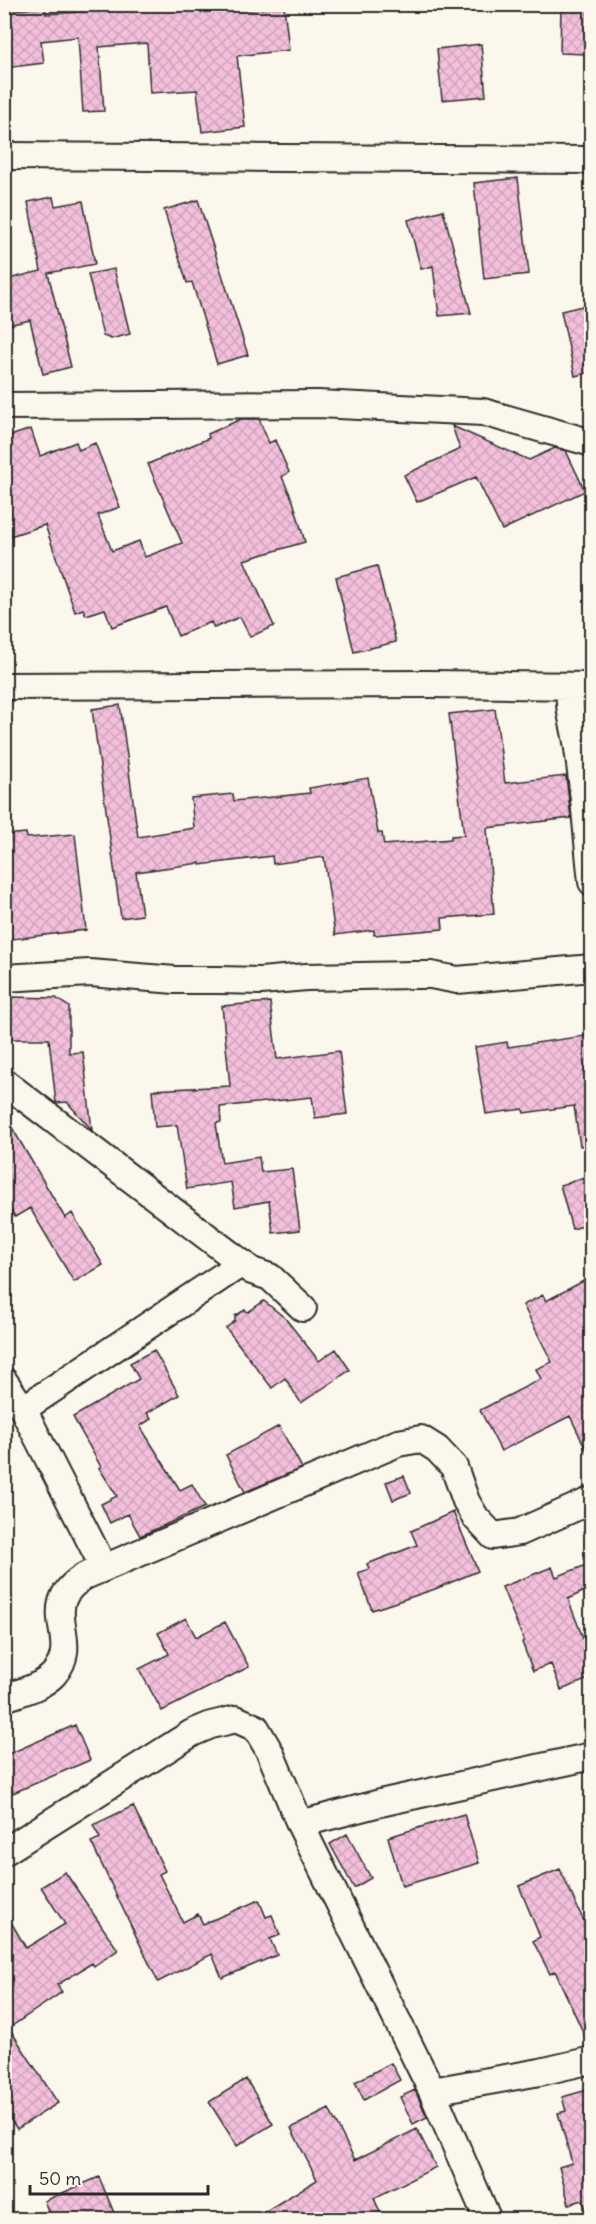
<svg xmlns="http://www.w3.org/2000/svg" width="596" height="2224" font-family="Delius,sans-serif">
  <style>
    .building { fill: url(#building-cross-hatch); stroke: #2b2b2b; stroke-width: 1.5 }
    .lines { fill: none; stroke-linecap: round; stroke-linejoin: round }
    .minor-casing { stroke: #2b2b2b; stroke-width: 30 }
    .minor { stroke: #fbf7ec; stroke-width: 26 }
  </style>
  <defs>
    <pattern id="building-cross-hatch" width="8" height="8" patternUnits="userSpaceOnUse" patternTransform="scale(1.5)"><rect width="8" height="8" fill="#f3bfdb"/><path d="M0 0l8 8M0 8l8-8" fill="none" stroke="#d0a4bc"/></pattern>
  </defs>
  <rect width="100%" height="100%" fill="#fbf7ec"/>
  <filter id="ink" filterUnits="userSpaceOnUse"><feTurbulence type="fractalNoise" baseFrequency=".0167" numOctaves="2"/><feDisplacementMap in="SourceGraphic" scale="12" xChannelSelector="R" yChannelSelector="G"/><feConvolveMatrix kernelMatrix="1 2 1 2 8 2 1 2 1" color-interpolation-filters="sRGB"/></filter>
  <g filter="url(#ink)">
    <!-- building -->
    <path class="building" d="M234 4H247V10L284 6 289 50 237 56 245 127 202 132 197 90 150 93 147 43 99 47 104 111 83 112 78 37 41 41 44 63 4 68V11L45 7 46 14 185 6 186 10Z
      M561 4H588L587 54 560 53Z
      M481 44 486 96 442 100 437 49Z
      M518 178 529 274 484 279 474 183Z
      M53 197 55 206 83 201 95 264 48 273 71 367 43 374 30 320 4 326V280L41 271 28 202Z
      M198 200 248 355 217 364 192 282 187 283 164 210Z
      M443 210 471 313 439 316 433 266 421 269 408 220Z
      M114 269 130 334 111 339 103 336 88 274Z
      M591 304V372L575 376 561 311Z
      M241 419H259L269 443 275 440 289 472 282 477 293 501 305 542 244 560 274 626 250 637 240 617 214 628 211 622 178 636 166 607 112 627 105 609 86 615 83 609 75 612 45 525 10 536 4 518V438L31 429 40 456 76 442 79 450 95 443 120 507 98 515 112 551 139 541 145 557 182 543 148 464 209 438 208 434Z
      M452 426 529 460 555 448 566 451 585 491 502 530 476 477 417 502 404 475 460 449Z
      M377 566 396 642 354 652 336 577Z
      M120 705 138 837 194 828 191 798 233 794 234 801 310 793 309 788 368 778 378 833H382L384 845 451 839V836L464 835 449 714 495 709 505 783 566 776 571 818 487 828 494 914 442 918 443 929 374 935V930L335 935 324 857 273 864 272 856 200 865V863L136 872 142 915 121 918 92 709Z
      M26 833 27 838 75 834 86 930 4 940V835Z
      M9 997 56 998 69 1007V1053L83 1052 92 1130 67 1102 56 1103 49 1039H9Z
      M270 1002 277 1059 339 1051 347 1114 315 1118 312 1097 220 1107 221 1122 216 1123 222 1163 259 1157 261 1172 292 1169 300 1230 273 1233 269 1201 235 1207 231 1182 187 1189 177 1125 155 1127 152 1090 230 1086 222 1006Z
      M591 1035V1145L580 1146 574 1106 524 1113 523 1109 486 1114 475 1047 507 1042 508 1047Z
      M4 1114 65 1218 72 1213 103 1265 74 1282 30 1208 15 1217 4 1200Z
      M591 1176V1224L572 1229 560 1185Z
      M591 1277V1460L570 1416 501 1451 480 1410 541 1379 536 1369 552 1362 523 1305 543 1295 546 1301Z
      M264 1301 285 1318 319 1361 336 1349 350 1370 301 1403 285 1378 272 1388 226 1328 235 1321V1316L245 1310 248 1312Z
      M154 1350 179 1395 147 1413 151 1419 140 1426 180 1490 192 1484 205 1507 140 1536 128 1514 110 1523 101 1504 117 1496 99 1468 101 1467 73 1417 139 1379 130 1363Z
      M279 1426 302 1468 245 1492 226 1455Z
      M404 1476 411 1493 393 1500 386 1482Z
      M453 1512 478 1571 435 1589 372 1610 358 1573 369 1569 367 1564 417 1545 411 1531Z
      M591 1563V1588L568 1599 591 1659V1678L561 1690 551 1664 533 1671 522 1642 524 1641 502 1587 552 1567 556 1577Z
      M186 1618 196 1637 225 1622 249 1667 162 1711 139 1669 169 1654 158 1633Z
      M75 1725 90 1760 13 1793 4 1772V1756Z
      M133 1806 165 1871 159 1874 183 1922 198 1914 203 1924 259 1900 266 1917 272 1915 280 1935 270 1939 277 1955 222 1978 212 1954 158 1982 91 1842 100 1838 93 1825Z
      M464 1814 479 1863 402 1886 388 1837Z
      M347 1834 371 1878 354 1888 330 1844Z
      M560 1869 591 1937V2045H589L555 1971 550 1974 533 1941 540 1937 519 1886Z
      M65 1872 118 1950 94 1966 92 1963 57 1985 62 1992 9 2028 58 2103 17 2129 4 2110V1910L26 1948 65 1924 41 1887Z
      M391 2063 400 2080 364 2100 355 2082Z
      M246 2079 273 2124 237 2146 209 2102Z
      M591 2089V2210L586 2211 583 2200 569 2204 559 2167 572 2163 558 2113 566 2111 562 2097Z
      M415 2090 427 2117 413 2124 400 2097Z
      M329 2109 355 2160 417 2129 436 2167 374 2198 383 2220H251L317 2180 291 2128Z
      M99 2177 117 2220H52L44 2201Z"/>
    <g class="lines">
      <!-- minor casing -->
      <g class="minor-casing">
        <path id="minor" d="M4 156 592 160
          M4 406 318 404 483 412 592 443
          M4 686 429 684 592 686
          M571 687C567 706 574 723 577 742 584 788 587 836 592 882
          M4 978 90 973 175 980H220L261 981 306 977 413 975H431L457 980 592 968
          M4 1082 252 1271 270 1277 303 1308
          M4 1381 23 1409 104 1568
          M23 1409 242 1263
          M4 1698C21 1692 42 1687 54 1674 84 1639 34 1607 85 1576L398 1443 421 1439 437 1449 454 1467 466 1501 476 1518 493 1536 520 1532 592 1500
          M300 1824 380 1803 592 1756
          M4 1852 192 1733 211 1725 236 1719 256 1728 270 1752 300 1824 432 2091 488 2220
          M432 2091 540 2072 592 2060"/>
      </g>
      <!-- minor -->
      <use href="#minor" class="minor"/>
    </g>
  </g>
  <!-- margin -->
  <rect width="596" height="2224" fill="none" stroke="#fbf7ec" stroke-width="24"/>
  <rect x="12" y="12" width="572" height="2200" fill="none" stroke="#2b2b2b" stroke-width="2" filter="url(#ink)"/>
  <!-- scale -->
  <path d="M30 2185v9h178v-9" fill="none" stroke="#2b2b2b" stroke-width="3"/>
  <text x="39" y="2185" font-size="18" fill="#2b2b2b" stroke="#fbf7ec" stroke-width="4.5" paint-order="stroke">50 m</text>
</svg>
